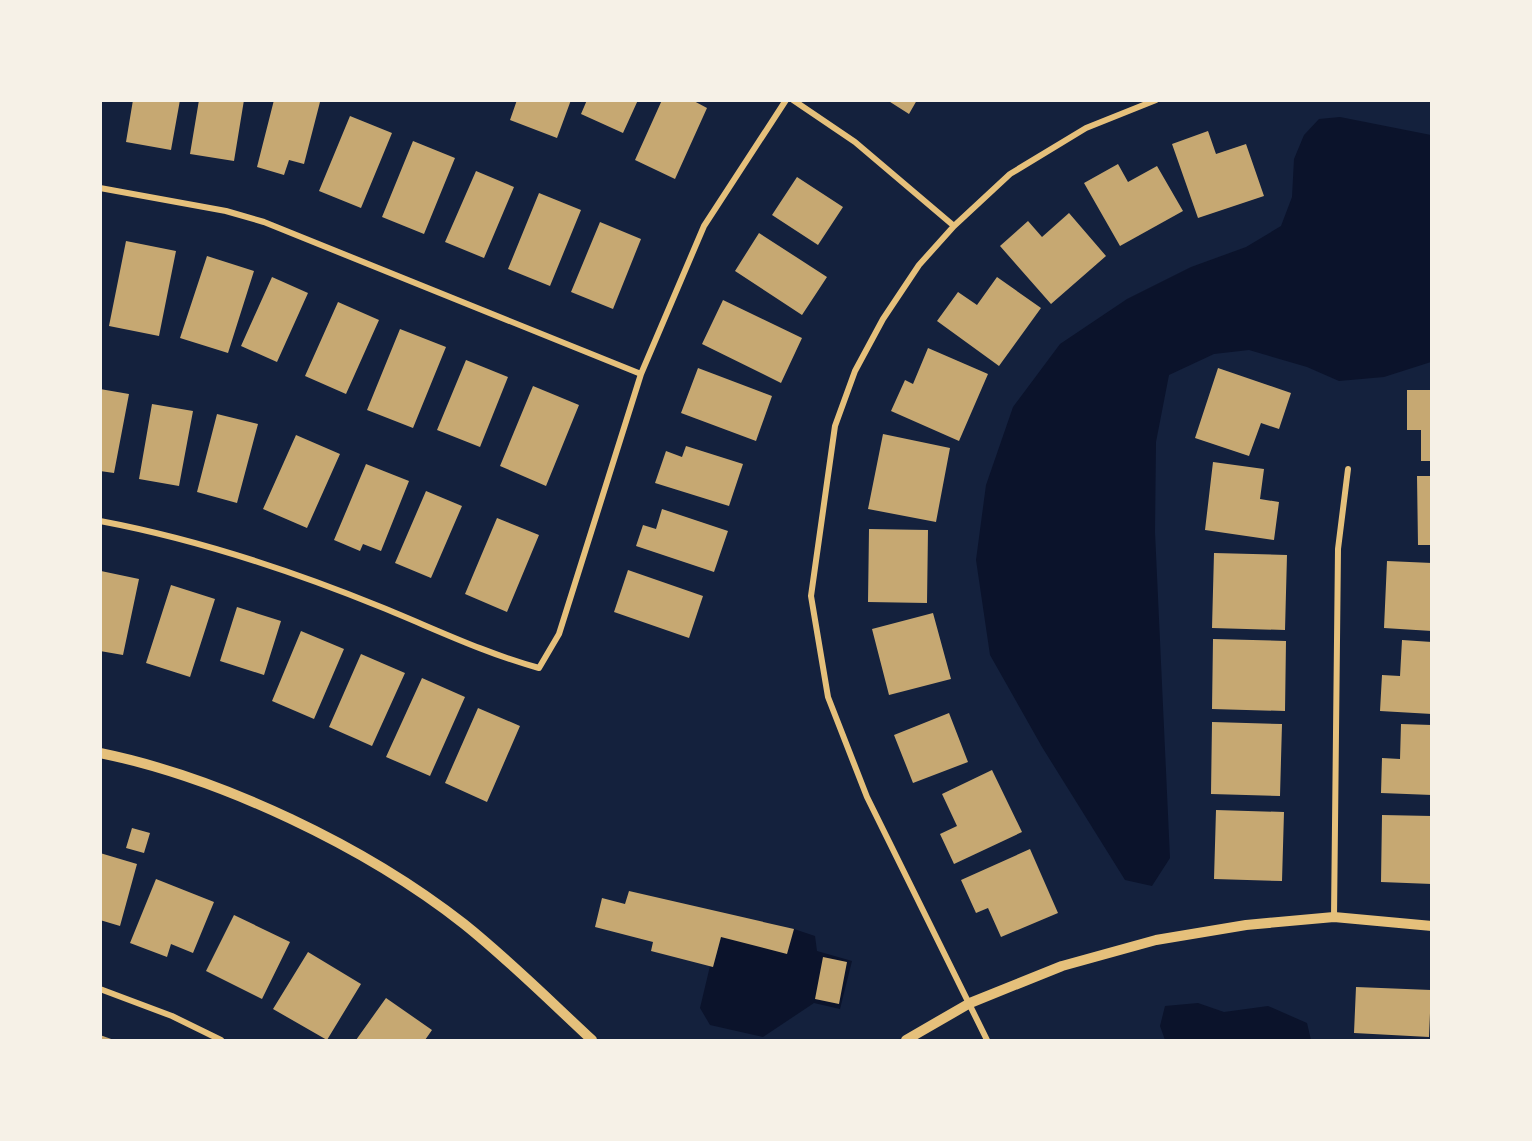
<svg xmlns="http://www.w3.org/2000/svg" width="1532" height="1141" font-family="'Fira Sans',sans-serif">
  <style>
    .water { fill: #0b132b }
    .building { fill: #c6a872 }
    .lines { fill: none; stroke-linecap: round; stroke-linejoin: round }
    .minor { stroke: #e5c07b; stroke-width: 6 }
    .tertiary { stroke: #e5c07b; stroke-width: 10 }
  </style>
  <rect width="100%" height="100%" fill="#14213d"/>
  <!-- water -->
  <path class="water" d="M1340 117 1431 135V362L1384 377 1339 381 1307 367 1249 350 1214 354 1169 375 1156 442 1155 532 1170 858 1152 886 1125 880 1042 747 990 655 976 560 986 485 1013 407 1060 344 1127 299 1191 267 1246 247 1281 226 1292 197 1294 159 1304 135 1319 119Z
    M794 929 815 936 817 951 852 961 840 1009 814 1003 763 1037 710 1025 700 1008 710 966 713 967 721 937Z
    M1198 1003 1224 1012 1268 1006 1307 1023 1311 1040H1165L1160 1026 1165 1006Z"/>
  <!-- building -->
  <path class="building" d="M133 100H180L171 150 126 142Z
    M199 100H244L234 161 190 154Z
    M274 100 320 102 304 164 289 160 284 175 257 167Z
    M517 100H571L557 138 510 120Z
    M587 100H638L623 133 581 114Z
    M662 100H692L707 108 675 179 635 160Z
    M887 100H917L909 114Z
    M350 116 392 133 361 208 319 191Z
    M1208 131 1216 154 1246 144 1264 196 1198 218 1172 144Z
    M413 141 455 158 424 234 382 217Z
    M1118 164 1128 182 1157 166 1183 211 1120 246 1084 183Z
    M476 171 514 187 484 258 445 242Z
    M797 177 843 207 818 245 772 215Z
    M539 193 581 210 550 286 508 269Z
    M1069 213 1106 256 1051 304 1000 246 1028 221 1042 237Z
    M600 222 641 239 613 309 571 292Z
    M759 233 827 277 802 315 735 271Z
    M126 241 176 251 159 336 109 326Z
    M207 256 254 271 228 353 180 338Z
    M272 277 308 293 277 362 241 346Z
    M997 277 1041 308 999 366 937 321 958 292 977 305Z
    M723 300 802 338 781 383 702 344Z
    M338 302 379 320 346 394 305 376Z
    M400 329 446 347 413 428 367 410Z
    M928 348 988 374 959 441 891 411 905 380 913 384Z
    M466 360 508 377 480 447 437 430Z
    M698 368 772 396 756 441 681 413Z
    M1218 368 1291 393 1279 429 1261 423 1249 456 1195 438Z
    M533 386 579 405 546 486 500 466Z
    M100 389 129 394 114 473 100 471Z
    M1407 390H1432V461H1421V430H1407Z
    M152 404 193 411 179 486 139 479Z
    M217 414 258 424 237 503 197 492Z
    M883 434 950 448 936 522 868 509Z
    M296 435 340 454 307 528 263 509Z
    M686 446 743 464 729 506 655 483 666 451 682 457Z
    M1213 462 1264 469 1260 499 1279 502 1274 540 1205 530Z
    M366 464 409 481 381 551 363 544 360 551 334 540Z
    M1417 476H1432V545H1418Z
    M426 491 462 506 431 578 395 563Z
    M662 509 728 531 714 572 636 546 643 525 656 529Z
    M497 518 539 535 507 612 465 594Z
    M869 529 928 530 927 603 868 602Z
    M1214 553 1287 555 1285 630 1212 628Z
    M1387 561 1432 563V631L1384 628Z
    M628 570 703 596 689 638 614 612Z
    M101 571 139 579 123 655 100 651Z
    M171 585 215 599 190 677 146 663Z
    M237 607 281 621 264 675 220 661Z
    M933 613 951 679 889 695 872 629Z
    M301 631 344 649 314 719 272 701Z
    M1213 639 1286 641 1285 711 1212 709Z
    M1402 640 1432 642V714L1380 711 1382 675 1400 676Z
    M361 654 405 673 372 746 329 727Z
    M422 678 465 697 430 776 386 757Z
    M478 708 520 726 487 802 445 783Z
    M949 713 968 762 913 783 894 735Z
    M1212 722 1282 724 1280 796 1211 794Z
    M1401 724 1432 725V795L1381 793 1382 758 1400 759Z
    M992 770 1022 832 954 864 940 834 957 826 942 794Z
    M1216 810 1284 812 1282 881 1214 879Z
    M1382 815 1432 816V884L1381 882Z
    M132 828 150 833 144 853 126 848Z
    M1030 849 1058 913 1001 937 988 908 976 913 961 880Z
    M100 853 137 864 120 926 100 920Z
    M156 879 214 902 193 953 171 944 167 957 130 943Z
    M629 891 794 929 787 954 721 937 713 967 651 951 653 942 595 927 602 898 625 904Z
    M234 915 290 942 262 999 206 971Z
    M308 952 361 984 327 1040 273 1009Z
    M823 957 847 962 839 1004 815 999Z
    M1356 987 1431 990 1429 1037 1354 1033Z
    M386 998 432 1030 425 1040H356Z
    M100 1035 114 1040H100Z"/>
  <g class="lines">
    <!-- minor -->
    <path class="minor" d="M793 100 855 142 954 226
      M100 188 226 211 264 222 641 374
      M100 521C196 539 290 570 381 607 433 628 484 653 539 668L559 634 641 374 704 226 786 100
      M1334 917 1338 549 1348 469
      M100 989 172 1016 221 1040
      M987 1040 867 797 828 697 811 596 835 426 855 371 883 319 919 265 954 226 1010 174 1086 128 1156 100"/>
    <!-- tertiary -->
    <path class="tertiary" d="M100 753C222 778 366 847 464 924 509 960 550 1001 592 1040
      M906 1040 970 1003 1062 966 1156 940 1246 925 1334 917 1432 926"/>
  </g>
  <!-- border -->
  <rect width="1532" height="1141" fill="none" stroke="#f6f1e7" stroke-width="204"/>
</svg>
